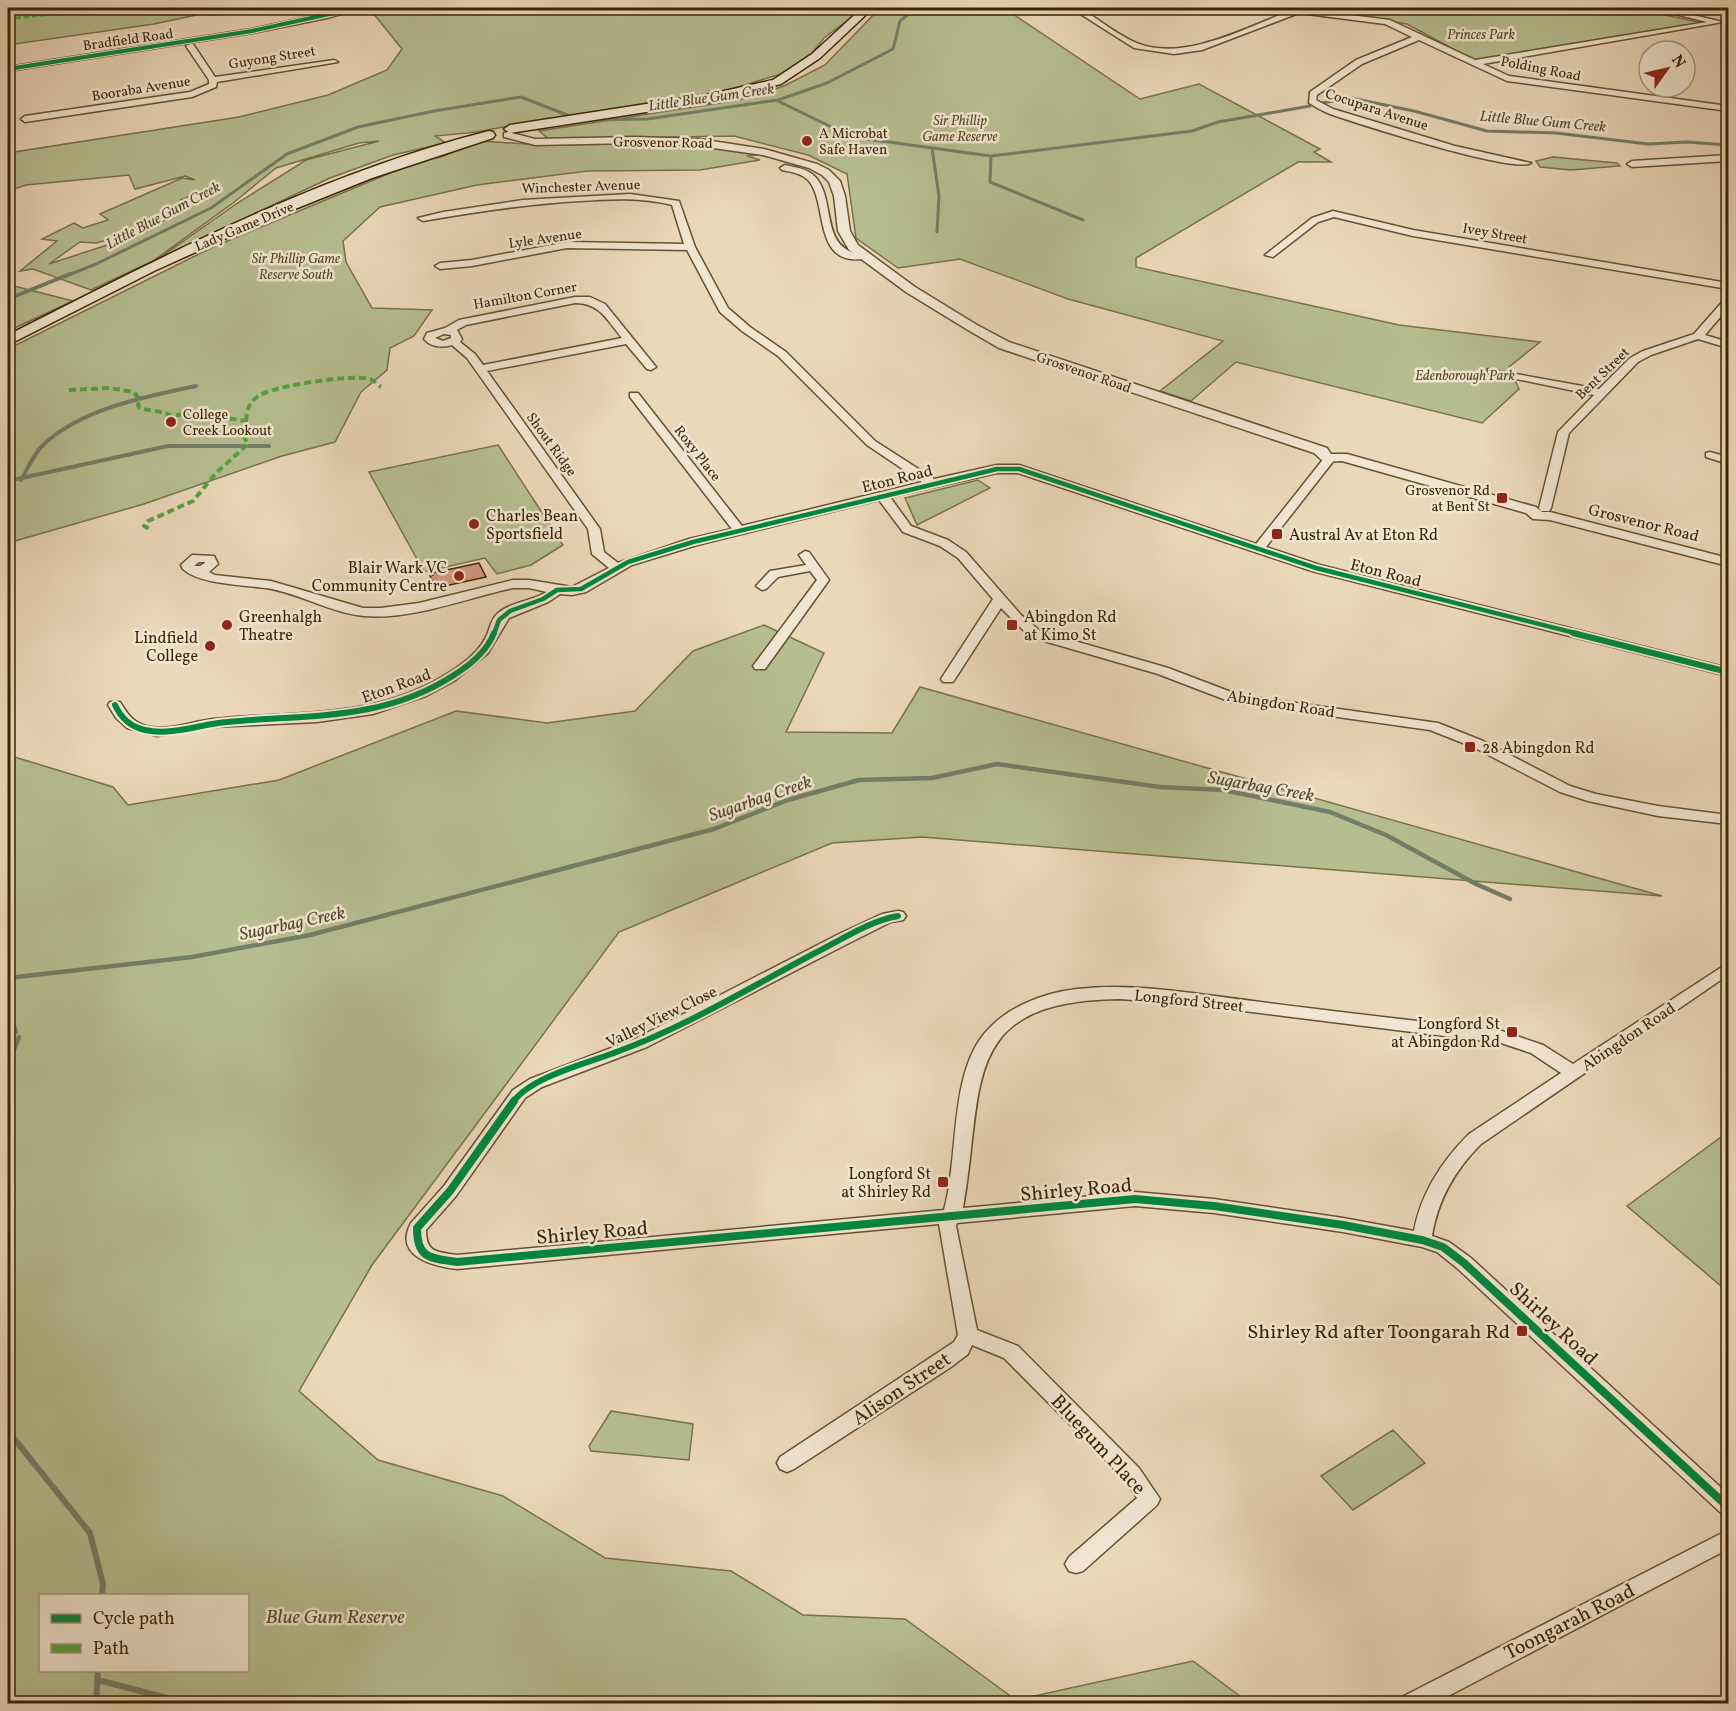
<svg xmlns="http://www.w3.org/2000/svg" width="1736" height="1711" font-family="Vollkorn,serif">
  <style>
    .green { fill: #b6be91; stroke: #78724a; stroke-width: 1.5; fill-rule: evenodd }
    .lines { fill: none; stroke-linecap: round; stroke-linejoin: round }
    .stream-far3 { stroke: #737e68; stroke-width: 3 }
    .stream-far2 { stroke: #737e68; stroke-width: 4 }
    .stream-far1 { stroke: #737e68; stroke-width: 4.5 }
    .stream { stroke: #737e68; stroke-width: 6 }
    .building { fill: #d2997f; stroke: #3a2502; stroke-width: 1.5 }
    .minor-casing { stroke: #665230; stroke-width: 3 }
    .tertiary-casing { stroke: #665230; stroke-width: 3 }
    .secondary-casing { stroke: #3a2502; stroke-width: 3 }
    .minor { fill: #f2e5d2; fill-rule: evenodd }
    .tertiary { fill: #f2e5d2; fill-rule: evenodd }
    .secondary { fill: #f2e5d2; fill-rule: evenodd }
    .quiet-far1 { stroke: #54a33d; stroke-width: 3; stroke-dasharray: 5 3; stroke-linecap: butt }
    .quiet { stroke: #54a33d; stroke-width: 4; stroke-dasharray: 7 4; stroke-linecap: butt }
    .cycleway-far3-casing { stroke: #f2e5d2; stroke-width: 6 }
    .cycleway-far2-casing { stroke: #f2e5d2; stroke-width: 8 }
    .cycleway-far1-casing { stroke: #f2e5d2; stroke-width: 10 }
    .cycleway-casing { stroke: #f2e5d2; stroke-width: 11 }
    .cycleway-far3 { stroke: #00873e; stroke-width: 4 }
    .cycleway-far2 { stroke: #00873e; stroke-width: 4.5 }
    .cycleway-far1 { stroke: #00873e; stroke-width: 6 }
    .cycleway { stroke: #00873e; stroke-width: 8 }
    .poi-dot { fill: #8f2418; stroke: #f2e5d2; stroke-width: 2 }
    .labels { text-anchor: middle; stroke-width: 5; stroke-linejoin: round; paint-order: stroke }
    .far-park-label { font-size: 14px; font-style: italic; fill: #594b26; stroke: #f2e5d2 }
    .far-street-label { font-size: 14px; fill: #3a2502; stroke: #f2e5d2 }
    .far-poi-label { font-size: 14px; fill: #3a2502; stroke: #f2e5d2; text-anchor: start }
    .far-water-label { font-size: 15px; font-style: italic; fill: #524a2c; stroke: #f2e5d2 }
    .street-label { font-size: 16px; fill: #3a2502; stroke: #f2e5d2 }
    .poi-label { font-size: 16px; fill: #3a2502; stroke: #f2e5d2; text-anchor: start }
    .water-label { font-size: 18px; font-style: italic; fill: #524a2c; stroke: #f2e5d2 }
    .near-street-label { font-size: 20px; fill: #3a2502; stroke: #f2e5d2 }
    .near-poi-label { font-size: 20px; fill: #3a2502; stroke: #f2e5d2; text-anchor: end }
    .near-park-label { font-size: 20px; font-style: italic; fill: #594b26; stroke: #f2e5d2 }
  </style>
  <rect width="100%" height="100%" fill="#ebd7ba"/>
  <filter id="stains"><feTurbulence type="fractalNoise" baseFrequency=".00333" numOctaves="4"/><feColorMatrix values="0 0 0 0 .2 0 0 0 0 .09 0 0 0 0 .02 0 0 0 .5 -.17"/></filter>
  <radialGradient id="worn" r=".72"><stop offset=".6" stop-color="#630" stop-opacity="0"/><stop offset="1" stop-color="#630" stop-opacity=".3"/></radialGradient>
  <!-- green -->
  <path class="green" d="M8 8H252L214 15 201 14 154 24 8 45Z
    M369 8H528L568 14 577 8H575H864L824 38 800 68 700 99 546 119 477 132 435 136 446 143 393 155 330 178 158 259 236 204 306 160 379 141 359 143 276 168 233 203 153 261 91 290 33 269 20 271 57 241 42 239 74 223 83 228 108 220 100 214 182 178 195 180 185 176 135 189 129 175 26 185 8 191V153L239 117 328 95 387 70 402 49ZM210 186 215 189 144 233 49 264 80 242 96 243 118 237 190 202 181 200Z
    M880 8H1004L1140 99 1199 84 1320 149 1314 152 1331 162H1298L1136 258V267L1399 325 1540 342 1509 367 1519 389 1482 423 1236 362 1191 401 1160 391 1223 341 1068 299 960 259 898 268 856 238 847 174 808 155 734 136 549 139 539 131 739 100 784 86 825 65Z
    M1364 8H1632L1703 23 1475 61 1407 24 1359 16Z
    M481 141 540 145 707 143 769 154 747 156 760 160 700 170 588 171 477 185 380 207 343 241 346 262 372 308 432 310 414 336 390 348 387 370 361 392 335 442 282 456 144 504 8 543V349L213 247 421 160 441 157Z
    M1553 157 1617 163 1620 166 1571 170 1540 167 1536 161Z
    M10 285 73 301 8 331V286Z
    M498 445 563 545 531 565 497 574 485 558 424 572 369 472Z
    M978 480 990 488 917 525 905 498Z
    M764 625 824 653 786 732 892 733 920 687 1662 896 922 837 832 843 619 932 372 1265 299 1391 378 1460 503 1496 605 1558 731 1571 803 1615 905 1619 1016 1700 1193 1661 1249 1703H8V755L113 787 128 805 279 780 456 711 547 723 635 711 693 651ZM40 1596H248V1670H40Z
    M1728 1132V1292L1627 1206Z
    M611 1411 693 1424 689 1460 591 1451 589 1446Z
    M1393 1430 1425 1463 1353 1510 1321 1476Z"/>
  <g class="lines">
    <!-- stream-far3 -->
    <path class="stream-far3" d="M778 101 852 137 991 156 990 182 1083 220
      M1322 103 1351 98 1414 111 1487 131 1556 133 1648 144 1687 142 1728 145
      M589 120 647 119 778 100 827 83 893 49 900 21 916 8
      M932 148 939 196 937 232
      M991 156 1192 131 1218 122 1310 106
      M66 276 96 264 211 208 287 154 358 127 434 111 521 97 567 115"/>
    <!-- stream-far2 -->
    <path class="stream-far2" d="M8 299 70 274
      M249 446H269
      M21 480C28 468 33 455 43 445 82 408 145 397 196 386
      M8 481 168 446H245"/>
    <!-- stream-far1 -->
    <path class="stream-far1" d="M8 978 192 957 310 935 714 829 788 800 859 780 932 778 997 764 1160 787 1223 790 1330 812 1386 835 1476 884 1510 899
      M8 1009 16 1032
      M8 1065 19 1037"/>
    <!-- stream -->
    <path class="stream" d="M8 1431 90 1533 103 1584 102 1596
      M98 1680 190 1704
      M96 1704 98 1670
      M305 1704 372 1700 388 1704"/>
  </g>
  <!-- building -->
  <path class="building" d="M479 563 486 577 436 588 430 576 433 575 432 573Z"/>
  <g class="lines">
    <!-- minor casing -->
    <g class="minor-casing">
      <path id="minor" d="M350 8H361L327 18 252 33 8 71V67L252 29Z
        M1071 8H1080C1097 18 1120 37 1139 44 1186 61 1247 27 1290 11L1284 8H1295L1390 20 1475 60 1707 22 1650 8H1663L1723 22 1483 64 1509 76 1728 106V111L1507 81 1419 40 1362 64 1317 95 1316 100 1333 109 1455 146 1531 163C1514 174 1356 123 1330 114 1322 111 1316 107 1309 103L1310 92 1356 60 1412 37 1385 24 1299 13 1202 50 1174 54 1134 48Z
        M190 44H193L215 77 334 60 338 62 217 82 216 87 192 97 25 122 21 119 25 116 190 92 209 84V80L186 46Z
        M1728 155V161L1632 167 1627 164 1632 161Z
        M785 165C794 167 804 168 812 174 837 194 819 243 855 253 859 254 864 253 868 254V258C811 270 829 202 808 180 801 173 791 172 782 170L780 168Z
        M630 194 679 201 695 247 728 308 750 327 786 352 875 441 934 479 997 465H1019L1256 544 1325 457 1329 456 1335 459 1266 547 1320 565 1728 668V676L1312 571 1018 473H997L890 497 911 526 948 540 966 552 1021 615 1040 631 1168 668 1239 695 1438 723 1483 741 1570 786 1596 794 1658 806 1728 815V824L1658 816 1588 801 1560 792 1473 747 1430 730 1231 702 1158 674 1030 637 1001 608 953 682H943L941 679 993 599 958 558 940 546 903 532 879 500 697 545 632 565 586 592 572 595 560 594 548 602 509 618 488 653 454 681 426 696 373 714 317 722 211 727 157 736 127 728 116 718 108 705 110 702H120C127 713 132 722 146 726 168 732 192 721 214 719 289 711 363 719 433 682 451 672 475 658 485 639 490 630 490 621 497 614 510 602 532 601 547 592L529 588H513C465 598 414 620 364 616 331 613 299 593 266 588 244 585 198 584 183 569L181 565 192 555 214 556 218 564 209 572 215 575 271 581 363 608H381L419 603 513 580H529L572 587 609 568 592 554 588 529 467 358 452 345C441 348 431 347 424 339L427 333 445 328 459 320 575 297H590L605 304 656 367 651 370 647 369 626 344 487 371 600 529 604 552 618 563 689 539 732 529 630 397V393H638L742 526 922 482 867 445 778 356 742 331 720 312 687 250 567 248 472 266 440 269 435 266 440 263 472 260 567 242 684 244 672 205C641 197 610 199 580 201 527 204 475 212 423 221L418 218 443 212 523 200ZM575 303C600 303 607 320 622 338L483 365 475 354 460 342 462 339 457 330 466 325ZM444 334 451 335V338L443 341 435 338ZM199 562H205V563L200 566H194Z
        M1333 211 1413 230 1728 283V289L1413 236 1334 217 1318 222 1273 257 1265 255 1312 218Z
        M1728 299V308L1705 335 1728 342V348L1698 339 1651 355 1638 362 1569 433 1551 508 1549 511H1541L1539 508 1558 432 1594 395 1492 374 1488 373V369L1599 389 1630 358 1643 351 1694 334 1724 300Z
        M1710 452 1728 457V464L1706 457V453Z
        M805 551 809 552 829 580 765 669H755L753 666 817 580 810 571 778 577 766 589 762 590 756 586 770 571 806 565 799 555Z
        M898 911 903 912 906 916 903 920 891 922 851 942 647 1047 542 1087 525 1098 456 1196 426 1230C426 1253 437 1252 457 1255L944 1210C959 1158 949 1077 984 1034 1006 1007 1043 993 1077 989 1135 982 1195 994 1253 1001 1336 1012 1419 1021 1502 1031L1543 1045 1573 1064 1728 963V975L1481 1144C1455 1170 1438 1199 1432 1236L1449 1242 1471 1258 1728 1494V1516L1721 1513 1457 1268 1437 1252 1422 1247 1343 1232 1214 1213 1135 1206 957 1223 956 1226 977 1330 1018 1346 1139 1468 1160 1499 1157 1505 1083 1571 1076 1573 1069 1571 1065 1564 1069 1557 1137 1498 1125 1480 1004 1358 972 1345 968 1354 951 1367 794 1469 787 1472 780 1469 777 1463 780 1457 954 1342 958 1335 939 1224 457 1269C434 1266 393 1257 411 1223L444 1186 513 1090 530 1079 635 1039 839 934 882 914ZM1120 999 1187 1004 1501 1043 1531 1053 1561 1073 1469 1134C1442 1161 1421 1193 1414 1231L1343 1218 1214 1199 1135 1192 963 1208C985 1086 957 1001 1120 999Z
        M1728 1530V1549L1433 1704H1399L1402 1697Z"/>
    </g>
    <!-- tertiary casing -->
    <g class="tertiary-casing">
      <path id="tertiary" d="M508 132 535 139 634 137 699 139 764 149 817 164 829 170 840 181 845 196 850 231 858 245 915 287 977 325 1009 342 1327 448 1331 454H1347L1536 507 1542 512H1550L1728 558V566L1550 520 1533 519 1526 513 1342 461 1324 462 1314 453 999 348 968 330 906 292 849 250 838 231 834 196 829 182 822 175 809 168 763 155 699 146 634 143 535 145 504 137V133Z"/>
    </g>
    <!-- secondary casing -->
    <g class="secondary-casing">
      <path id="secondary" d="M862 8H873L820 58 781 84 711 102 510 133 504 129 510 125 711 94 773 80 812 54Z
        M489 131 493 132 495 135 493 138 372 178 253 226 154 271 8 345V335C162 257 319 174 489 131Z"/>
    </g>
    <!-- minor -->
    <use href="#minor" class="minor"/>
    <!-- tertiary -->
    <use href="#tertiary" class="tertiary"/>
    <!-- secondary -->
    <use href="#secondary" class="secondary"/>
    <!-- quiet-far1 -->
    <path class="quiet-far1" d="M8 19 60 13 79 8"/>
    <!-- quiet -->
    <path class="quiet" d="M69 390 109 388 134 392 139 399 138 406C147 413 161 409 171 416L205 411 220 417 246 421 241 431 248 444 216 473 193 501 148 521 144 526 150 529
      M246 421C247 410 248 404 257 397 269 386 353 374 370 379 373 380 378 385 381 387"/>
    <!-- cycleway-far3 casing -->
    <g class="cycleway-far3-casing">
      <path id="cycleway-far3" d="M8 69 252 31 357 8"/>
    </g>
    <!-- cycleway-far2 casing -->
    <g class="cycleway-far2-casing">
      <path id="cycleway-far2" d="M494 634 499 620 510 611 543 599 557 590 581 589 628 562 693 542 997 469H1019L1316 568 1579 634"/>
    </g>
    <!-- cycleway-far1 casing -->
    <g class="cycleway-far1-casing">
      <path id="cycleway-far1" d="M1573 633 1728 672
        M115 705C121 718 131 727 145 730 172 736 201 724 227 722 307 714 382 722 454 675 470 665 487 651 494 633
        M513 1102C532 1076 589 1063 619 1051 687 1026 751 987 815 953 841 940 869 921 898 916"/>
    </g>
    <!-- cycleway casing -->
    <g class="cycleway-casing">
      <path id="cycleway" d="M514 1101 450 1191 417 1228C417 1259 430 1258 457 1262L1135 1199 1214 1206 1343 1225 1422 1240 1443 1247 1464 1263 1728 1507"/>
    </g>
    <!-- cycleway-far3 -->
    <use href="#cycleway-far3" class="cycleway-far3"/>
    <!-- cycleway-far2 -->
    <use href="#cycleway-far2" class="cycleway-far2"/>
    <!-- cycleway-far1 -->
    <use href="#cycleway-far1" class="cycleway-far1"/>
    <!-- cycleway -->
    <use href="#cycleway" class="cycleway"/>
  </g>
  <!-- markers -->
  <g class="poi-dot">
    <circle cx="807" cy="141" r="6"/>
    <circle cx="171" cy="422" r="6"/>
    <rect x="1496" y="492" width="12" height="12" rx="3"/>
    <circle cx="474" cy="524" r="6"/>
    <rect x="1271" y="528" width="12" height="12" rx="3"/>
    <circle cx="459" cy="576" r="6"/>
    <circle cx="227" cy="625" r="6"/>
    <rect x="1006" y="619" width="12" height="12" rx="3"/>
    <circle cx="210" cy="646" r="6"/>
    <rect x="1464" y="741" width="12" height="12" rx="3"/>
    <rect x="1506" y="1026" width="12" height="12" rx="3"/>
    <rect x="937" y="1176" width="12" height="12" rx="3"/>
    <rect x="1516" y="1325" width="12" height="12" rx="3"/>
  </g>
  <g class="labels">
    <!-- far-park labels -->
    <g class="far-park-label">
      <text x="1481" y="39">Princes Park</text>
      <text x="960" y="125">Sir Phillip<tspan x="960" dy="16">Game Reserve</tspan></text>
      <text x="296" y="263">Sir Phillip Game<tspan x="296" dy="16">Reserve South</tspan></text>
      <text x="1465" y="380">Edenborough Park</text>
    </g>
    <!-- far-street labels -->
    <g class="far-street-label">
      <text transform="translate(128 39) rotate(-8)" y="5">Bradfield Road</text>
      <text transform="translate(272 57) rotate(-9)" y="5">Guyong Street</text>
      <text transform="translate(1541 68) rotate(11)" y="5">Polding Road</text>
      <text transform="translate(141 88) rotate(-9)" y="5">Booraba Avenue</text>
      <text transform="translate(1377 109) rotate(18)" y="5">Cocupara Avenue</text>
      <text transform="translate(663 142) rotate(1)" y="5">Grosvenor Road</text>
      <text transform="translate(581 186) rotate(-2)" y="5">Winchester Avenue</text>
      <text transform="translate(244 226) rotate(-23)" y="5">Lady Game Drive</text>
      <text transform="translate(1495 233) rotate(10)" y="5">Ivey Street</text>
      <text transform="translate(545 238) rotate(-8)" y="5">Lyle Avenue</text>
      <text transform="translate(525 295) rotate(-10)" y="5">Hamilton Corner</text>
      <text transform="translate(1084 372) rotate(19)" y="5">Grosvenor Road</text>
      <text transform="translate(1602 373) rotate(-44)" y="5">Bent Street</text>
      <text transform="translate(552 444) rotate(54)" y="5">Shout Ridge</text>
      <text transform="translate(698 453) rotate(52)" y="5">Roxy Place</text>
    </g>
    <!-- far-poi labels -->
    <g class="far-poi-label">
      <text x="819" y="138">A Microbat<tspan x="819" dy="16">Safe Haven</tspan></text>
      <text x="183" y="419">College<tspan x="183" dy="16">Creek Lookout</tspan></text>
      <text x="1490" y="495" text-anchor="end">Grosvenor Rd<tspan x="1490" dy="16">at Bent St</tspan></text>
    </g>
    <!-- far-water labels -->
    <g class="far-water-label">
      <text transform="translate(711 97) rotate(-8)" y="5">Little Blue Gum Creek</text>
      <text transform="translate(1543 121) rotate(5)" y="5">Little Blue Gum Creek</text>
      <text transform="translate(163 215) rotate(-28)" y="5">Little Blue Gum Creek</text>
    </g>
    <!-- street labels -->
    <g class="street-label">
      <text transform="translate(897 478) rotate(-14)" y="6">Eton Road</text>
      <text transform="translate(1644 522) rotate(14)" y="6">Grosvenor Road</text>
      <text transform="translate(1386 572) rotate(14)" y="6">Eton Road</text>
      <text transform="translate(396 685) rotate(-20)" y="6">Eton Road</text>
      <text transform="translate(1281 703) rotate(9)" y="6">Abingdon Road</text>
      <text transform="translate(1189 1000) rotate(6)" y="6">Longford Street</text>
      <text transform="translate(661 1016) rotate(-26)" y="6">Valley View Close</text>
      <text transform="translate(1628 1036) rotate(-34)" y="6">Abingdon Road</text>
    </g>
    <!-- poi labels -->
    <g class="poi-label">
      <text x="486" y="521">Charles Bean<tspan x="486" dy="18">Sportsfield</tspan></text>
      <text x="1289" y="540">Austral Av at Eton Rd</text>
      <text x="447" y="573" text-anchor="end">Blair Wark VC<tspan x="447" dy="18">Community Centre</tspan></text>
      <text x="239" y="622">Greenhalgh<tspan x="239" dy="18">Theatre</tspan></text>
      <text x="1024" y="622">Abingdon Rd<tspan x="1024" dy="18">at Kimo St</tspan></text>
      <text x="198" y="643" text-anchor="end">Lindfield<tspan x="198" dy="18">College</tspan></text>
      <text x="1482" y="753">28 Abingdon Rd</text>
      <text x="1500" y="1029" text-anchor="end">Longford St<tspan x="1500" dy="18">at Abingdon Rd</tspan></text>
      <text x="931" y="1179" text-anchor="end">Longford St<tspan x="931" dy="18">at Shirley Rd</tspan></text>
    </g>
    <!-- water labels -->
    <g class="water-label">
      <text transform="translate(1261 786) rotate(10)" y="6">Sugarbag Creek</text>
      <text transform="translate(760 798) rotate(-19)" y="6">Sugarbag Creek</text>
      <text transform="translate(292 923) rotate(-12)" y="6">Sugarbag Creek</text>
    </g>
    <!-- near-street labels -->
    <g class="near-street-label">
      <text transform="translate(1076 1189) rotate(-5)" y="7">Shirley Road</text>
      <text transform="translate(592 1232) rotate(-5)" y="7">Shirley Road</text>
      <text transform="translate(1554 1323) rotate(43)" y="7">Shirley Road</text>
      <text transform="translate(901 1388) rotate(-34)" y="7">Alison Street</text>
      <text transform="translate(1099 1444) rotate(47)" y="7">Bluegum Place</text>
      <text transform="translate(1569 1621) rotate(-27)" y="7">Toongarah Road</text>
    </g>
    <!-- near-poi labels -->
    <g class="near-poi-label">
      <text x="1510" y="1338">Shirley Rd after Toongarah Rd</text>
    </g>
    <!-- near-park labels -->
    <g class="near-park-label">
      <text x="335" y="1623">Blue Gum Reserve</text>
    </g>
  </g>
  <!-- margin -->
  <rect width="1736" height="1711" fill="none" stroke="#ebd7ba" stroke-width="30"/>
  <rect x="9" y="9" width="1718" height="1693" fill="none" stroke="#3a2502" stroke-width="3"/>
  <rect x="15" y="15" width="1706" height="1681" fill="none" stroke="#3a2502" stroke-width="1.5"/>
  <!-- legend -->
  <rect x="39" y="1594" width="210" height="78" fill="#f2e5d2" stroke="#a8987f" stroke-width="1.5"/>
  <rect x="51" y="1614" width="30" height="9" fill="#00873e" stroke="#a8987f" stroke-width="1.5"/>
  <text x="93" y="1624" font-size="18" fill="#3a2502">Cycle path</text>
  <rect x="51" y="1644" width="30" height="9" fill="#54a33d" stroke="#a8987f" stroke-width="1.5"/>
  <text x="93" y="1654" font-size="18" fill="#3a2502">Path</text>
  <!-- north arrow -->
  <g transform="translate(1667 69) rotate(56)"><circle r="28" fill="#f2e5d2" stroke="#a8987f" stroke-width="1.5"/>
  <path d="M0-4.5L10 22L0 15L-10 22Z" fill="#8f2418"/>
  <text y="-9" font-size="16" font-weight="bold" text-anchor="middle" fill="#3a2502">N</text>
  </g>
  <rect width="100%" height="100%" filter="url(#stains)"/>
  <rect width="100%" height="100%" fill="url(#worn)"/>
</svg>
